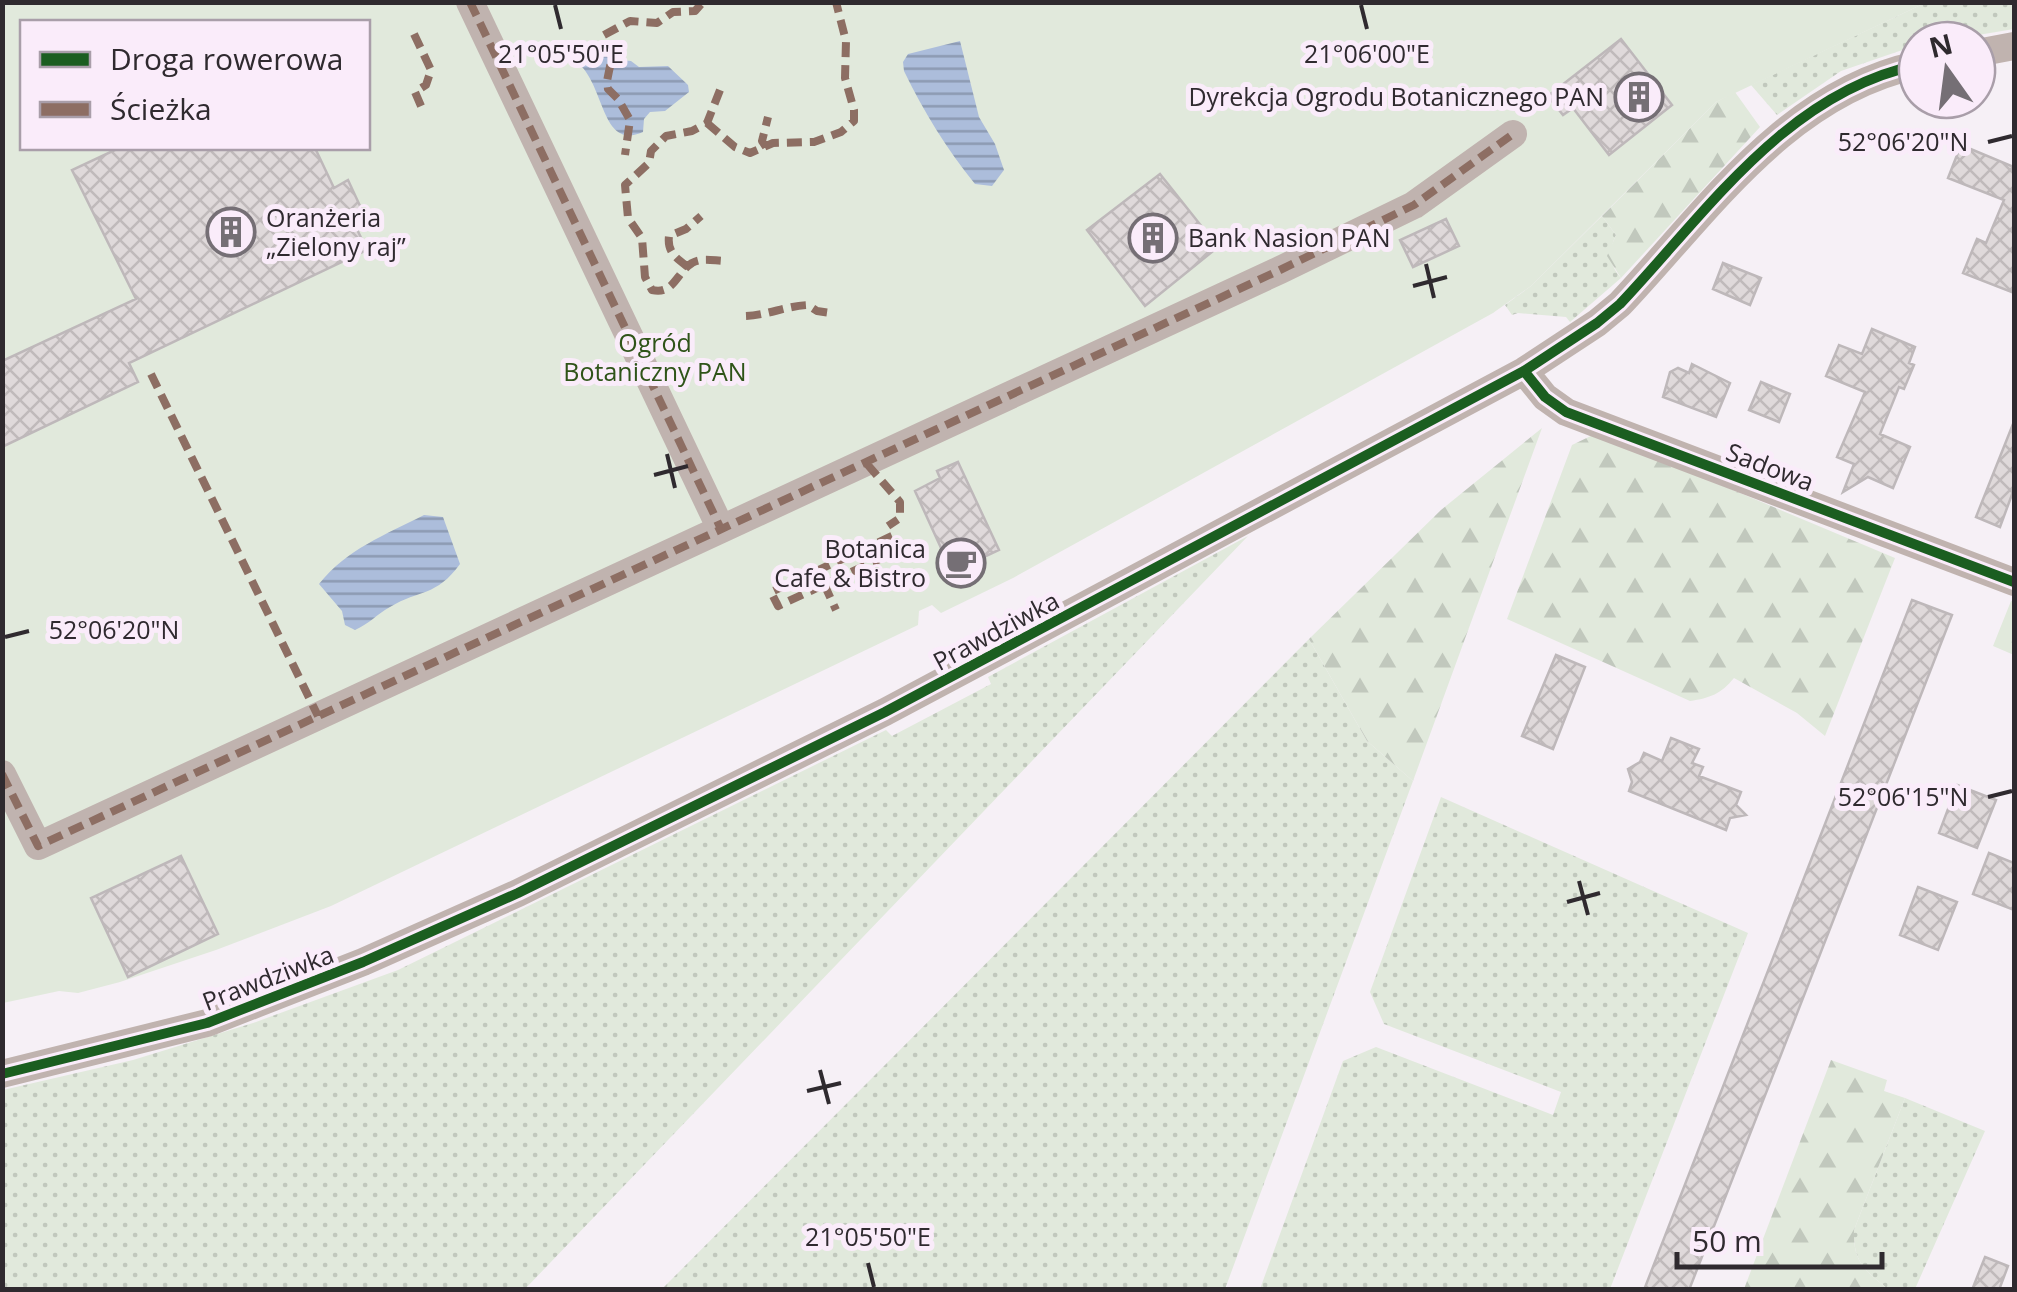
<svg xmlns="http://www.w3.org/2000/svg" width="2017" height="1292" font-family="'Open Sans',sans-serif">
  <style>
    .grass { fill: url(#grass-dots) }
    .forest { fill: url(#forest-firs) }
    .green { fill: #e1e9dc; fill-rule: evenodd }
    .water { fill: url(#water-rules) }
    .building { fill: url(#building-cross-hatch); stroke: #beb8ba; stroke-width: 2.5 }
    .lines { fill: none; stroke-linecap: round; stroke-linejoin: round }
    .street { stroke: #c0b3af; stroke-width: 28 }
    .quiet { stroke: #8d6e63; stroke-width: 8; stroke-dasharray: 15 8; stroke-linecap: butt }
    .cycleway-casing { stroke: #faecfa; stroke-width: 16 }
    .cycleway { stroke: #1b5e20; stroke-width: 10 }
    .ticks { fill: none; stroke: #2f2a2f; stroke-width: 4 }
    .labels { text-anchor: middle; stroke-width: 10; stroke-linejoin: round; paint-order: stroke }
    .poi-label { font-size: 25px; fill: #2f2a2f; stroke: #faecfa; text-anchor: end }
    .park-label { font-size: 25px; fill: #2f5419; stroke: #faecfa }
    .street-label { font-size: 25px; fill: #2f2a2f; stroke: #faecfa }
    .ticks-label { font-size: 25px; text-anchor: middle; fill: #2f2a2f; stroke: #faecfa; stroke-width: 10; stroke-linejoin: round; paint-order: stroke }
  </style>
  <defs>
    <pattern id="grass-dots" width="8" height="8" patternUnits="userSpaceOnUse" patternTransform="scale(2.5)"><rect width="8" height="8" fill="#e1e9dc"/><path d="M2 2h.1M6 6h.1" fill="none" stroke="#c1c8bd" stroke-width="1.8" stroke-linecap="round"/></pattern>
    <pattern id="forest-firs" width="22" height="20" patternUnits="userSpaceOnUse" patternTransform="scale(2.5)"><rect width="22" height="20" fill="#e1e9dc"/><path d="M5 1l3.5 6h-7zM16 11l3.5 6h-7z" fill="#c1c8bd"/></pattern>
    <pattern id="water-rules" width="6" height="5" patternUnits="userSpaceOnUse" patternTransform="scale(2.5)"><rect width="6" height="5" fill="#acbddb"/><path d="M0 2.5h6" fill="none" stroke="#8c9ab2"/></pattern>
    <pattern id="building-cross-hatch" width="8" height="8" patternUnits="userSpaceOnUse" patternTransform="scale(2.5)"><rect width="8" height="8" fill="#dfd9da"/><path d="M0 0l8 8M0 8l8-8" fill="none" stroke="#c0babb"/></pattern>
  </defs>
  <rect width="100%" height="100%" fill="#f6f0f6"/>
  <!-- grass -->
  <path class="grass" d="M1925 3H2014V29L1948 40H1917V45L1841 71 1777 115 1751 85Z
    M1602 216 1616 235C1608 252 1609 264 1621 278L1570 322 1566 317 1518 313 1512 315 1505 305 1531 286Z
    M1248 536 525 1289H3V1090L133 1060 253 1023 398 970 886 730 892 736 991 684 988 677Z
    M1309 639 1367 741 1413 781 1225 1289 661 1290Z
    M1441 797 1748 933 1610 1289H1260L1343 1061 1376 1047 1553 1115 1561 1092 1384 1024 1370 992Z
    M1905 1098 1985 1131 1915 1289H1888C1864 1270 1853 1262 1854 1230Z"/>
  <!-- forest -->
  <path class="forest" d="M1735 92 1760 127 1621 278 1607 256 1616 235 1602 216 1716 102Z
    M1542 428 1413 781 1367 741 1309 639 1441 510Z
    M1597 433 1895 558 1825 736 1797 713 1734 678C1721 694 1710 698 1690 701L1507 619 1572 445Z
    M2011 601 2014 602V655L1993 646Z
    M1831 1060 1887 1080 1884 1091 1905 1098 1854 1230C1853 1262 1864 1270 1888 1289H1744Z"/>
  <!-- green -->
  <path class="green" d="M2 3H1925L1716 102 1531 286 1493 313 1013 578 941 613 932 605 919 611 918 625 331 906 216 950 120 982 78 993 59 991 3 1003ZM22 22H368V148H22Z"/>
  <!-- water -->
  <path class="water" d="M960 41 979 117 995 144 1004 170 992 186 975 184C946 148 924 112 904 71L903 62 908 54Z
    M595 44 610 59 631 61 639 67 668 66 688 85 689 92 665 111 650 112 644 119 643 132C603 150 605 92 582 67Z
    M424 515 443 517 460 564C436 597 420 589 390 607 377 614 369 624 355 630L345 625 342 611 319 584C347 549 385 535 424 515Z"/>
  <!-- building -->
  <path class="building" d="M1621 39 1672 105 1609 155 1573 108 1563 115 1548 96Z
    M1961 145 2014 167V293L1963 273 1977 239 1986 243 2004 200 1948 178Z
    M119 148H315L334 188 348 180 361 208 349 213 367 250 129 363 138 382 2 447V361L136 299 72 170Z
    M1160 174 1218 247 1145 306 1087 230Z
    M1446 219 1459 246 1413 267 1400 240Z
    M1723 263 1761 278 1750 305 1713 289Z
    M1872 329 1915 347 1909 363 1914 365 1904 389 1899 387 1880 434 1910 447 1893 488 1868 477 1843 492 1854 464 1837 457 1865 392 1826 376 1839 345 1862 354Z
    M1692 364 1730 383 1716 417 1663 397 1670 372 1678 368 1689 373Z
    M1761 382 1790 394 1779 422 1749 410Z
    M2013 424 2014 489 2000 527 1976 517Z
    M958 462 999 550 952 572 915 491 940 478 937 471Z
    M1912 600 1952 615 1782 1052 1689 1290H1644Z
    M1556 655 1585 667 1553 749 1522 736Z
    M1671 738 1699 749 1692 763 1703 767 1699 776 1741 792 1736 805 1746 815 1730 818 1726 830 1629 791 1632 782 1628 769 1640 762 1644 753 1662 761Z
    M1957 785 1996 800 1977 848 1939 833Z
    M1989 853 2014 863V910L1973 894Z
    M181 856 218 934 128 977 91 898Z
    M1918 887 1957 902 1938 950 1900 935Z
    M1985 1257 2008 1266 1999 1290H1972Z"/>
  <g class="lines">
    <!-- street -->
    <path class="street" d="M470 2 721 529
      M1977 53 2014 46
      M1524 371 1545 397 1566 412 2014 582
      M2 774 38 846 1280 270 1414 205 1513 134
      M2 1074 207 1023 363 962 518 893 885 712 1524 371 1597 323 1620 304C1707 212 1786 93 1917 65"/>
    <!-- quiet -->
    <path class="quiet" d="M470 2 721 529
      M414 34 431 70 426 85 415 92 424 113
      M604 35 630 21 657 23 673 12 695 11 703 2
      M615 42 607 81 608 89 618 99 630 120 625 155
      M720 90 707 123 692 131 666 136 651 151 649 163 625 185 628 218 642 238 645 277 652 290C674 295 676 273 692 263 703 257 714 261 726 261
      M707 123 735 147 750 153 773 143 814 142 841 132 854 121V110L845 78 846 41 836 2
      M766 147 762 141 768 117
      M688 267C676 258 667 252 669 236L686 229 701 216
      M746 316C768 315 786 306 808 305L817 311 831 313
      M151 374 318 716
      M867 464 900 502V518L888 526
      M892 536 771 592 778 606 899 550
      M824 584 836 610
      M2 774 38 846 1280 270 1414 205 1513 134"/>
    <!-- cycleway casing -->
    <g class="cycleway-casing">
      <path id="cycleway" d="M1524 371 1545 397 1566 412 2014 582
        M2 1074 207 1023 363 962 518 893 885 712 1524 371 1597 323 1620 304C1707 212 1786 93 1917 65"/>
    </g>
    <!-- cycleway -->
    <use href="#cycleway" class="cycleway"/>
  </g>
  <!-- ticks -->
  <path class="ticks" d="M555 5 561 29M1361 5 1367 29M1988 142 2012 136M1426 264 1434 298M1413 286 1447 277M667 454 675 488M654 475 688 466M5 637 29 631M1988 797 2012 791M1579 881 1588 915M1567 902 1600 893M820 1070 829 1104M807 1091 841 1083M868 1263 874 1287"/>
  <!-- icons -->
  <defs>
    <g id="building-ring" transform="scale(2.5)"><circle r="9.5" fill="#faecfa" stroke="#756f75" stroke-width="1.5"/><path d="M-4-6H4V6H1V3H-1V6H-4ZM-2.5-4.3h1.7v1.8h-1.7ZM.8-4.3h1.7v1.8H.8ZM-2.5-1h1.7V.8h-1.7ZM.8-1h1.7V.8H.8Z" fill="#756f75"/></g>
    <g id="cafe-ring" transform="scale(2.5)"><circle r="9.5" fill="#faecfa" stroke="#756f75" stroke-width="1.5"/><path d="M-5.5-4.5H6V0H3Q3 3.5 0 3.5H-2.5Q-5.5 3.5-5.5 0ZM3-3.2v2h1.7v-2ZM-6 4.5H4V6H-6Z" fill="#756f75"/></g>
  </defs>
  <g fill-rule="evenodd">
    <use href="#building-ring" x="1639" y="97"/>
    <use href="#building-ring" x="231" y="232"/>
    <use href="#building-ring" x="1153" y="238"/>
    <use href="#cafe-ring" x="961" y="563"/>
  </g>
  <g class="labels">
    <!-- poi labels -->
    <g class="poi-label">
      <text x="1604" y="106">Dyrekcja Ogrodu Botanicznego PAN</text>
      <text x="266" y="227" text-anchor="start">Oranżeria<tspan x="266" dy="29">„Zielony raj”</tspan></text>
      <text x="1188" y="247" text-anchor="start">Bank Nasion PAN</text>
      <text x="926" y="558">Botanica<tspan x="926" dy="29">Cafe &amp; Bistro</tspan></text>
    </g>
    <!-- park labels -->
    <g class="park-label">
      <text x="655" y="352">Ogród<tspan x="655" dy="29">Botaniczny PAN</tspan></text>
    </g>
    <!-- street labels -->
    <g class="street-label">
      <text transform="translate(1770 467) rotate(21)" y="9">Sadowa</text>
      <text transform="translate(996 631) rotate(-28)" y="9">Prawdziwka</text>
      <text transform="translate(268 978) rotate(-21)" y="9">Prawdziwka</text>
    </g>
  </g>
  <g class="ticks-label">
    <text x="561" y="63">21°05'50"E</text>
    <text x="1367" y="63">21°06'00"E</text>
    <text x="1903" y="151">52°06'20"N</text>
    <text x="114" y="639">52°06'20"N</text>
    <text x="1903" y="806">52°06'15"N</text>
    <text x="868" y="1246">21°05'50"E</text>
  </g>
  <!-- border -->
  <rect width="2017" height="1292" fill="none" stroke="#2f2a2f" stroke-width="10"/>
  <!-- legend -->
  <rect x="20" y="20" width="350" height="130" fill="#faecfa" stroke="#a99ea9" stroke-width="2.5"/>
  <rect x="40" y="52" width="50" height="15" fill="#1b5e20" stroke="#a99ea9" stroke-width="2.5"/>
  <text x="110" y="70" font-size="30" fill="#2f2a2f">Droga rowerowa</text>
  <rect x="40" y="102" width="50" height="15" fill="#8d6e63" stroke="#a99ea9" stroke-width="2.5"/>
  <text x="110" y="120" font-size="30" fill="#2f2a2f">Ścieżka</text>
  <!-- north arrow -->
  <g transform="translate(1947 70) rotate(346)"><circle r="48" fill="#faecfa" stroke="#a99ea9" stroke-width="2.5"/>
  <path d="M0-8L18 38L0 25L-18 38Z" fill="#756f75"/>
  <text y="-15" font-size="28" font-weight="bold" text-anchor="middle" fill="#2f2a2f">N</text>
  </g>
  <!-- scale -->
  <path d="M1677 1252v15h205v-15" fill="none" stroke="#2f2a2f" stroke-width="5"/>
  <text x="1692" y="1252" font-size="30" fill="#2f2a2f" stroke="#faecfa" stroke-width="8" paint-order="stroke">50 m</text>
</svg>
